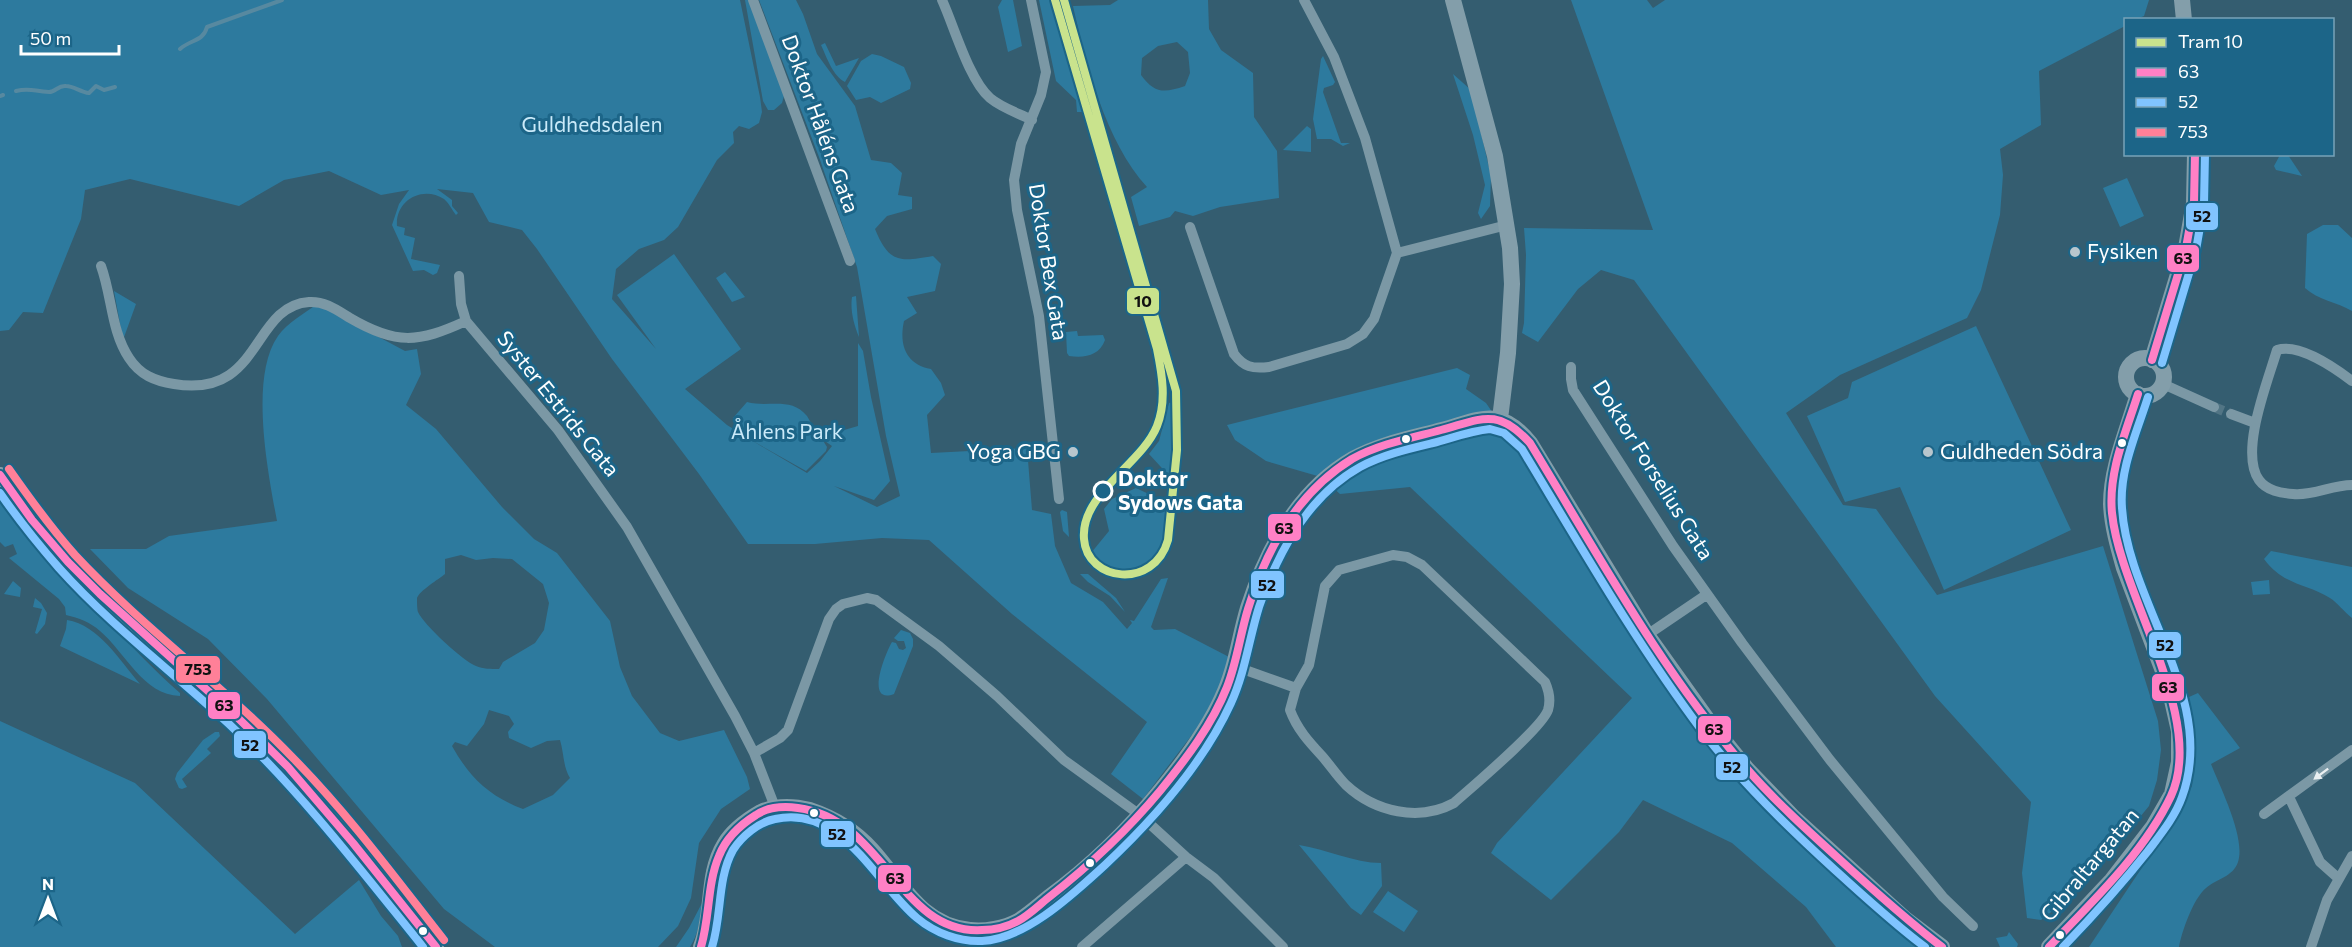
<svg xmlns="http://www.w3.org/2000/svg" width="2352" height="947" font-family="Commissioner,sans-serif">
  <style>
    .green { fill: #2d7a9e; fill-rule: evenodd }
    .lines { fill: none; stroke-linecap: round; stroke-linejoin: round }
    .stream { stroke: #5789a0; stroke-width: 4 }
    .street-tunnel { stroke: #527585; stroke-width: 10; stroke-dasharray: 10 5; stroke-linecap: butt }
    .street { stroke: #7b98a5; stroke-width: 10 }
    .secondary { stroke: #839eaa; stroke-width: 16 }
    .bus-1-casing { stroke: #1c6588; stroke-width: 12 }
    .bus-2-casing { stroke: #1c6588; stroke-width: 12 }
    .bus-3-casing { stroke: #1c6588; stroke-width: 12 }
    .bus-1 { stroke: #ff80c5; stroke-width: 8 }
    .bus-2 { stroke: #80c4ff; stroke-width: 8 }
    .bus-3 { stroke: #ff8098; stroke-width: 8 }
    .tram-1-casing { stroke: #1c6588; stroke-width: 12 }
    .tram-1 { stroke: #c9e38d; stroke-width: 8 }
    .oneway { fill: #ebf0f2 }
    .poi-dot { fill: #b8c6cd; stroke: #1c6588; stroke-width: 2 }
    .bus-dot { fill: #fff; stroke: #1c6588; stroke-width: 2 }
    .stop-dot { fill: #1c6588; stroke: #fff; stroke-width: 3 }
    .labels { text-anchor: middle; stroke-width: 6; stroke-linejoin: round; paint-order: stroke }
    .street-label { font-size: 21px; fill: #fff; stroke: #1c6588 }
    .park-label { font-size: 21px; fill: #caeaf9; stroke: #1c6588 }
    .poi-label { font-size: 21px; fill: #fff; stroke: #1c6588; text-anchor: start }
    .stop-label { font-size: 21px; font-weight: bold; fill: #fff; stroke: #1c6588; text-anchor: start }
    .line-badge { stroke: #1c6588; stroke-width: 2 }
    .pale-badge-label { font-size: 16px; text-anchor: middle; font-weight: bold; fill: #111 }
  </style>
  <rect width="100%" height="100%" fill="#345d70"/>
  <!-- green -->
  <path class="green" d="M0 0H740L760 97 762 112 759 123 749 129 739 126 733 132 734 143 717 160 678 227 664 240 639 249 616 269 612 299 656 349 617 295 674 254 741 349 685 389 727 425 746 437 733 418 747 402C768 408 791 396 807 416 811 423 815 430 820 437L858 426V343L863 351 871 397 890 481 874 500 834 486 877 507 900 496 886 436 857 267 819 157 759 0H796L803 14 817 54 855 106 871 160 891 163 902 173 898 195 912 197V209L887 216 875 229C889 263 899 262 933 256L941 264 935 291 907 297 917 313 904 321C899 344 905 364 931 369L941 383 945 395 927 415 931 453 1027 448 1032 510 1051 514 1055 546 1071 583 1103 602 1127 629 1132 623 1130 620 1134 621 1161 579 1168 578 1151 627 1154 630 1175 629 1231 658 1214 706 1143 799 1111 774 1147 722 1012 614 929 540 882 538 815 544H748L699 474 612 359 537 249 522 230 489 222 473 193 437 189 452 200V206L458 213 456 215C452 210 449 203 444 199 423 185 395 200 397 226L405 228 404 235 415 238 411 259 440 265 437 273 433 275 424 270 413 271 392 225 399 204 409 190 381 195 329 171 284 180 239 206 130 179 85 190 81 219 43 313 23 312 9 330 0 331ZM822 439 832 446 820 461 807 473 751 440 806 471 826 451 827 447Z
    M745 0H750L784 96 782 103 774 110H768L763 101Z
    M1002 0H1013L1022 46 1008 52 998 7Z
    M1039 0H1051L1084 112H1077L1076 100 1056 81Z
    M1118 0H1208L1209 29 1221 50 1253 73 1254 117 1277 151 1279 198 1220 207 1193 216 1175 211 1170 217 1139 226 1131 197 1147 187C1106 142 1086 65 1073 6L1110 5ZM1177 42 1188 52 1190 73 1185 86C1164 93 1155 94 1141 75L1142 58 1158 46Z
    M1571 0H1647L1653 8 1665 0H2149L2144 16 2137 19 2126 20 2125 26 2039 71 2041 125 2000 149 2003 175 2000 215 1981 290 1967 318 1840 375 1786 413 1843 505 1876 509 1937 595 2103 546 2158 721 2161 750 2157 780 2149 806 2082 888 2041 920 2027 918 2022 873 2031 802 1935 696 1634 280 1601 270 1578 289 1538 342 1522 333 1524 323 1526 255 1524 228 1653 230Z
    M825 43 836 66 859 58 845 82C833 76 827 58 821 45Z
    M872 54 881 56 904 67 911 83 910 89 881 103 870 97 856 100 847 86 861 61Z
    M1323 56 1335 82 1333 85 1324 88 1323 92 1341 143H1350L1343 146 1331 139H1317L1313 119 1321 59Z
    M1453 74 1471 90 1491 176 1490 206 1481 219 1478 213 1485 185 1473 135Z
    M1307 126 1311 129V152L1283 150Z
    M2280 155H2288L2302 176 2276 170 2274 166Z
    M2127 178 2144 216 2120 227 2103 188Z
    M2323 225H2338L2352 238V311C2337 302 2318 300 2305 288L2307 234Z
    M725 272 745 297 732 302 716 278Z
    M114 291 136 304 123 340Z
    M856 296 859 337C854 325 850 310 852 297Z
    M317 304 405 351 417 349 421 374 406 405 436 429 502 507 534 539 557 553 610 621 620 667 632 696 660 733 679 741 724 730 747 777 750 789 721 809 699 843 691 898 678 926 658 947H495L444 909 267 699 208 639 128 588 90 549H146L169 536 277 521C268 473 249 377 278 336 287 323 305 313 317 304ZM461 555 476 560 493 558 512 559 543 584 549 603 544 630 535 643 503 662 499 669C491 669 483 669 476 666 464 662 423 624 418 612 417 609 417 601 417 598 419 591 439 579 445 574V559ZM489 710 509 716 514 724 508 732 509 738 531 748 547 741 560 740C564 753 563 767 570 778L553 795 523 809C489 796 470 778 452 746L455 742 467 746 484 724Z
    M1976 326 2071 530 1944 590 1900 487 1845 502 1807 416 1848 398 1852 382Z
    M1077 331 1078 336 1103 335 1105 340C1099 356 1085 358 1069 356L1067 353 1066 332Z
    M1457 368 1470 375 1466 389 1486 403 1557 507 1613 596 1698 717 1933 947H1836L1806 907 1732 843 1643 800 1619 832 1551 900 1491 853 1497 843 1632 698 1410 487 1340 494 1321 477 1266 461 1235 440 1227 425Z
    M1172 402 1175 440 1172 479 1149 454 1159 441 1169 403Z
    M1136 488 1157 498 1169 497 1163 550 1152 563 1141 570 1124 572 1112 570 1091 553 1109 531 1104 509 1112 499Z
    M0 500C31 542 67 576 102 614 127 641 152 669 180 693V696C143 695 125 652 100 631 90 622 79 618 66 615L65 607 59 599 9 558 17 554 13 544 5 547 0 542Z
    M1062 510 1067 512 1069 537 1063 531 1060 512Z
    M2271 551 2352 567V618C2344 612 2338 603 2330 598 2306 583 2284 586 2264 559Z
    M1080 574H1088L1116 598 1125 612 1110 596 1088 582Z
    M2269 580 2270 594 2253 595 2251 582Z
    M13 581 21 588 20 597 4 594Z
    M35 598 41 603 47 613 45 624 37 634 35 633 42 609 33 607Z
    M67 620C99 625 120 661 140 684L60 646 66 629Z
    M901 630 910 633 913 639V646L894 694C864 705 886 652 892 642L896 643 899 649 903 650 906 648 904 641H898L894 638Z
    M2198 693 2240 748 2211 764C2220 787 2246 838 2238 862 2233 877 2216 879 2206 888 2193 899 2182 931 2179 947H2089L2167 830 2192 786 2194 764V740L2189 697Z
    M0 721 135 783 295 934 359 880 381 916 398 936 402 947H0Z
    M215 732H219L220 736 207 749 211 753 182 779 187 787 182 789 179 788 175 779 177 773 203 740Z
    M1299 845C1326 849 1354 863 1381 863L1382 886 1361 915 1351 908Z
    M1388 891 1418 911 1404 932 1373 912Z
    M702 903C700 919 699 933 690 947H676L689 928Z
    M2009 932 2018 944 2017 947H2000L1996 938 2007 936Z"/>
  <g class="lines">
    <!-- stream -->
    <path class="stream" d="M180 49C191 39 203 42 207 27L282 0
      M16 91C31 87 35 92 49 92 56 92 58 85 66 86 74 86 80 92 89 93L96 86 104 90 115 87
      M0 96 3 95"/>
    <!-- street-tunnel -->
    <path class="street-tunnel" d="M2214 407 2231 414"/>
    <!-- street -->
    <path class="street" d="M753 0 850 261
      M942 0C954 26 969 80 990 98 1002 108 1018 113 1032 120
      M1031 0 1046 72 1041 95 1021 144 1014 180 1017 210 1039 316 1059 499
      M1190 227 1234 354C1244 367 1252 369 1269 367L1347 344 1363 334 1374 319 1397 253 1365 138 1334 57 1304 0
      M1397 253 1507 225
      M101 266C112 296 111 331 129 358 140 375 155 381 174 384 262 399 251 306 309 302 325 301 337 310 350 318 396 345 418 343 466 321
      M459 276 461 304 466 321 558 430 627 527 735 716 754 753 775 807
      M1571 367V379L1573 390 1673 546 1742 643 1830 760 1943 897 1973 926
      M2352 381C2335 368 2299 343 2277 350 2268 381 2239 452 2259 480 2267 491 2281 493 2293 494 2314 496 2331 485 2352 485
      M2163 384 2214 407
      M2231 414 2255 423
      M1393 555 1407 557 1422 565 1545 682C1549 691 1551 700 1548 710 1542 728 1472 787 1454 803 1419 822 1375 812 1346 785 1337 776 1330 765 1322 756 1309 742 1297 729 1290 710L1296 688 1309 665 1325 586 1339 570Z
      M1647 635 1706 595
      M1234 666 1296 688
      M754 753 780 738 788 730 829 619 836 609 843 604 867 598 876 600 939 646 997 696 1064 760 1140 815 1186 857 1214 878 1283 947
      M2289 797 2320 862 2338 878
      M2264 814 2352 750
      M1082 947 1186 857
      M2311 947 2327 900 2352 856"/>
    <!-- secondary -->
    <path class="secondary" d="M1453 0 1495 156 1510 248 1512 284 1508 353 1500 419
      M2182 0 2184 20
      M2126 377a19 19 0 1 1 38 0a19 19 0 1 1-38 0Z
      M2152 360 2186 248 2194 203 2195 154
      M0 475 32 520 68 562 100 594 237 717 288 767 353 843 436 947
      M701 947C714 914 706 875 724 845 732 831 747 820 761 812 777 805 794 806 810 810 834 818 855 831 872 850 901 882 921 926 970 930 985 932 1005 928 1018 921 1028 915 1038 906 1048 898 1090 867 1127 832 1160 791 1183 763 1207 731 1222 698 1236 669 1239 638 1248 608 1267 549 1298 491 1353 459 1380 444 1412 438 1442 430 1482 419 1500 406 1530 443L1647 635 1712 726 1747 769 1794 818 1905 919 1942 947
      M2049 947 2112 880 2153 827 2172 794 2179 762V731L2169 687 2124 568C2118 547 2112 526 2111 504 2111 467 2128 429 2138 394"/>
    <!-- bus-1 casing -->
    <g class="bus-1-casing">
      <path id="bus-1" d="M2152 360 2186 248 2194 203 2195 154
        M0 475 32 520 68 562 100 594 237 717 288 767 353 843 436 947
        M701 947C710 917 707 884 719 856 726 838 740 825 756 815 768 807 783 806 798 808 885 819 899 935 982 930 994 930 1007 927 1018 921 1029 915 1038 906 1048 898 1089 866 1126 832 1160 791 1186 759 1212 725 1227 687 1237 662 1240 635 1248 609 1266 550 1298 492 1352 459 1379 444 1411 438 1441 430 1482 419 1497 407 1530 443 1598 554 1661 671 1747 769 1775 801 1807 830 1838 858 1872 889 1905 919 1942 947
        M2049 947C2092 902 2144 853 2171 796 2207 718 2120 595 2112 513 2108 472 2126 432 2138 394"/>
    </g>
    <!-- bus-2 casing -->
    <g class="bus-2-casing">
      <path id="bus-2" d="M2162 363 2196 250 2204 204 2205 154
        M0 493C18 519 38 544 59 568 110 625 173 672 229 724 301 792 361 870 423 947
        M712 947C722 916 717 879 733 850 742 836 759 822 775 819 842 804 876 884 917 918 935 933 959 942 982 941 1026 939 1074 893 1105 865 1154 819 1203 764 1231 703 1245 673 1249 639 1259 607 1278 552 1308 496 1360 467 1382 455 1408 449 1433 443 1452 438 1470 431 1490 429L1504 433 1522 449C1580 545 1636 643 1703 732 1742 783 1788 827 1835 870 1864 896 1893 923 1925 947
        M2063 947C2093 916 2121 885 2148 851 2160 835 2175 817 2182 797 2218 699 2128 604 2122 508 2119 470 2137 432 2148 397"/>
    </g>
    <!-- bus-3 casing -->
    <g class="bus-3-casing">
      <path id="bus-3" d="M9 469C30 499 51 528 75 555 142 627 225 687 294 759 349 815 396 879 444 940"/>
    </g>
    <!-- bus-1 -->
    <use href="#bus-1" class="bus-1"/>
    <!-- bus-2 -->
    <use href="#bus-2" class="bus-2"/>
    <!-- bus-3 -->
    <use href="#bus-3" class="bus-3"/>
    <!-- tram-1 casing -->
    <g class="tram-1-casing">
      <path id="tram-1" d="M1055 0 1157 349C1162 374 1167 401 1157 426 1142 464 1080 494 1084 539 1087 582 1154 590 1168 540L1177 450 1176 391 1064 0"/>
    </g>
    <!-- tram-1 -->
    <use href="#tram-1" class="tram-1"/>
  </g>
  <!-- one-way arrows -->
  <defs><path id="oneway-solid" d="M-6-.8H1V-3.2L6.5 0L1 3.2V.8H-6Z" transform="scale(1.5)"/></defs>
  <use class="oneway" href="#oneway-solid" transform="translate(2321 774) rotate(143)"/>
  <!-- markers -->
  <g class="poi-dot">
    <circle cx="2075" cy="252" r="6"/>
    <circle cx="1073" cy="452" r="6"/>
    <circle cx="1928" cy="452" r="6"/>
  </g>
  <g class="bus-dot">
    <circle cx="1406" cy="439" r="5"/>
    <circle cx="2122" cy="443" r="5"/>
    <circle cx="814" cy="813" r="5"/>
    <circle cx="1090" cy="863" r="5"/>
    <circle cx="423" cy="931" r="5"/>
    <circle cx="2060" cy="935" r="5"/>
  </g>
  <circle class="stop-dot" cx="1103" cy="491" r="9"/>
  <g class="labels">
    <!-- street labels -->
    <g class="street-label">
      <text transform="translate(820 124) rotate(70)" y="7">Doktor Håléns Gata</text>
      <text transform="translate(1048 262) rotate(81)" y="7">Doktor Bex Gata</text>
      <text transform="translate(558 404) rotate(51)" y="7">Syster Estrids Gata</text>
      <text transform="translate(1653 470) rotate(58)" y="7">Doktor Forselius Gata</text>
      <text transform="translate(2090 865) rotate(-50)" y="7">Gibraltargatan</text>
    </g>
    <!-- park labels -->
    <g class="park-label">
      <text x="592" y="132">Guldhedsdalen</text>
      <text x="787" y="439">Åhlens Park</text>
    </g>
    <!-- poi labels -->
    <g class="poi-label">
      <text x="2087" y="259">Fysiken</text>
      <text x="1061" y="459" text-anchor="end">Yoga GBG</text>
      <text x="1940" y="459">Guldheden Södra</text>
    </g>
    <!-- stop labels -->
    <g class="stop-label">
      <text x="1118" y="486">Doktor<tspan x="1118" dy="24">Sydows Gata</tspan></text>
    </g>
  </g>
  <g class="line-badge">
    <rect x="2185" y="202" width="34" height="29" rx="6" fill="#80c4ff"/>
    <rect x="2166" y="244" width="34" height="29" rx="6" fill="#ff80c5"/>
    <rect x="1126" y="287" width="34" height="28" rx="6" fill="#c9e38d"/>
    <rect x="1267" y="513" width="35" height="29" rx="6" fill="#ff80c5"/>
    <rect x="1250" y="570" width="35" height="29" rx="6" fill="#80c4ff"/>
    <rect x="2148" y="631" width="34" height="28" rx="6" fill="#80c4ff"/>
    <rect x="175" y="655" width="46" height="29" rx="6" fill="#ff8098"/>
    <rect x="2151" y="673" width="34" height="29" rx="6" fill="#ff80c5"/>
    <rect x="207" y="691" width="34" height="29" rx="6" fill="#ff80c5"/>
    <rect x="1697" y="715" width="35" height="29" rx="6" fill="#ff80c5"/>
    <rect x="233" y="730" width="34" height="29" rx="6" fill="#80c4ff"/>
    <rect x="1715" y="753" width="34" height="28" rx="6" fill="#80c4ff"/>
    <rect x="820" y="820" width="35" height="28" rx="6" fill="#80c4ff"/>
    <rect x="877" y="864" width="35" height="29" rx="6" fill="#ff80c5"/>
  </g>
  <g class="pale-badge-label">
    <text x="2202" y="222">52</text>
    <text x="2183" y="264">63</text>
    <text x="1143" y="307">10</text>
    <text x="1284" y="534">63</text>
    <text x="1267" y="591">52</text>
    <text x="2165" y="651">52</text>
    <text x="198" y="675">753</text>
    <text x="2168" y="693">63</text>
    <text x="224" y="711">63</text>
    <text x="1714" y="735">63</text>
    <text x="250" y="751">52</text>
    <text x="1732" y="773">52</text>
    <text x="837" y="840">52</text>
    <text x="895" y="884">63</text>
  </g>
  <!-- legend -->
  <rect x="2124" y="18" width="210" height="138" fill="#1c6588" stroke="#77a3b8" stroke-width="1.5"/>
  <rect x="2136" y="38" width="30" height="9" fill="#c9e38d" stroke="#77a3b8" stroke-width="1.5"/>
  <text x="2178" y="48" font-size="18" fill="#ffffff">Tram 10</text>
  <rect x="2136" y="68" width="30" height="9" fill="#ff80c5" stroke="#77a3b8" stroke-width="1.5"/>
  <text x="2178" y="78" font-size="18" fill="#ffffff">63</text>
  <rect x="2136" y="98" width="30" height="9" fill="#80c4ff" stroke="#77a3b8" stroke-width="1.5"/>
  <text x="2178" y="108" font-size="18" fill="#ffffff">52</text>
  <rect x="2136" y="128" width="30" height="9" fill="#ff8098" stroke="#77a3b8" stroke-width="1.5"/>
  <text x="2178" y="138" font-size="18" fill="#ffffff">753</text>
  <!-- north arrow -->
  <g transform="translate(48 899)" stroke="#1c6588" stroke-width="4.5" paint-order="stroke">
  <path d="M0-4.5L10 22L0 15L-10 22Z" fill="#ffffff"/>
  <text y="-9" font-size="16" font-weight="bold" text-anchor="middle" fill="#ffffff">N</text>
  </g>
  <!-- scale -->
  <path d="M21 45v9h98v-9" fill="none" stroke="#ffffff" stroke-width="3"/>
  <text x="30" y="45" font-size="18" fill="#ffffff" stroke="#1c6588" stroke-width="4.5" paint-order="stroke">50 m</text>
</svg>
